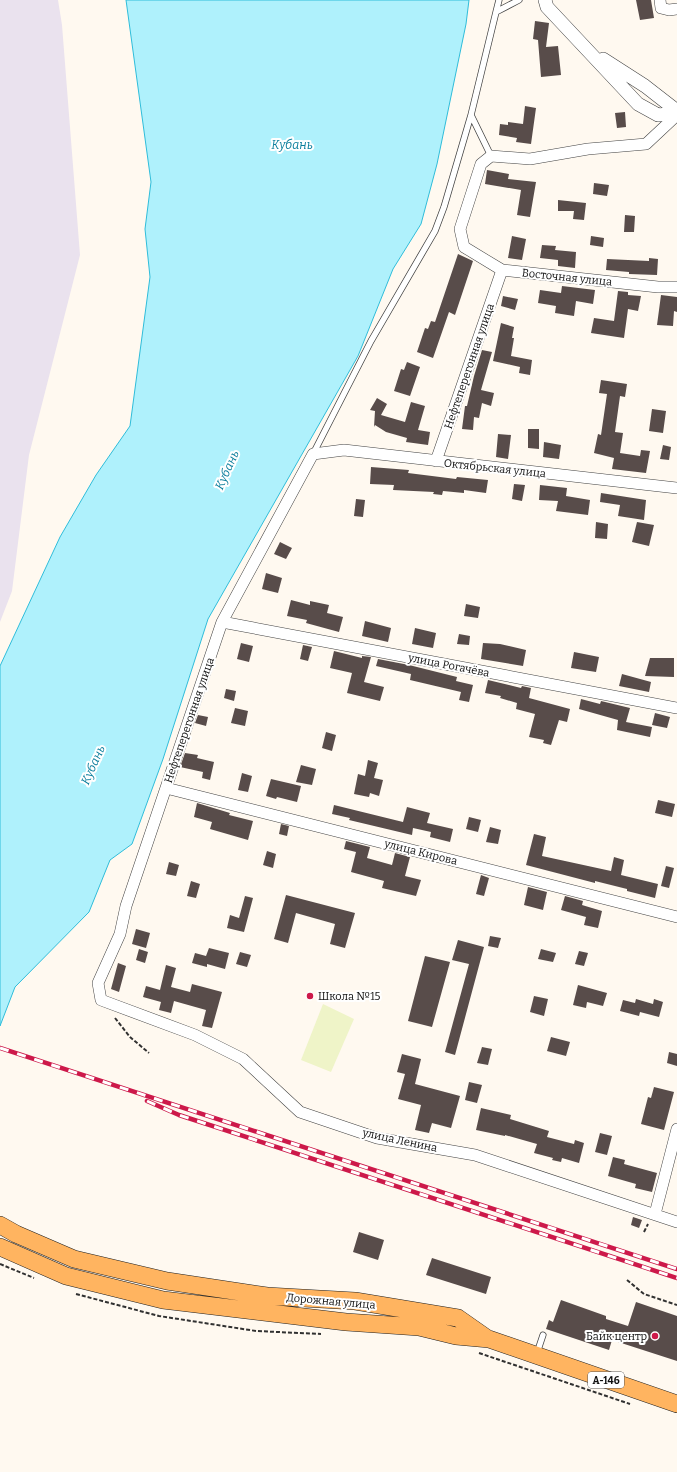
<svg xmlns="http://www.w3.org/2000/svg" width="677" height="1472" font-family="Bitter,serif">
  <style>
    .industrial { fill: #eae2ee }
    .pitch { fill: #eff4c8 }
    .water { fill: #aff1fc; stroke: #2fbdda }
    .building { fill: #584c4a }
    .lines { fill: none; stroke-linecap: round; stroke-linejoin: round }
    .service-casing { stroke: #424242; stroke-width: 7 }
    .minor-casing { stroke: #424242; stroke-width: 12 }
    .tertiary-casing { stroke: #424242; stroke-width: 14 }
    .primary-casing { stroke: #202020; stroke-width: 18 }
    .path { stroke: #313131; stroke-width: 2; stroke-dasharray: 4 2; stroke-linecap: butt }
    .service { stroke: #fff; stroke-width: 5.5 }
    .minor { stroke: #fff; stroke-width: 11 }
    .tertiary { stroke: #fff; stroke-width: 13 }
    .primary { stroke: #ffb460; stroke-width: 17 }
    .rail-casing { stroke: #cd194a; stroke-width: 4.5 }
    .rail { stroke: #fff; stroke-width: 3; stroke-dasharray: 9; stroke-linecap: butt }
    .poi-dot { fill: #cd194a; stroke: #fff; stroke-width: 1.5 }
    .labels { text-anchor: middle; stroke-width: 4; stroke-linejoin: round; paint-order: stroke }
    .shield { fill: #fff; stroke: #575757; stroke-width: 1 }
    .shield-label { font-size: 10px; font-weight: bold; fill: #0f0f0f }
    .street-label { font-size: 11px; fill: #0f0f0f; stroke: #fff }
    .poi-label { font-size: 11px; fill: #0f0f0f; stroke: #fff; text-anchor: start }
    .water-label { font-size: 12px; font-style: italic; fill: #0c7f9d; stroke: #fff }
  </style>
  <rect width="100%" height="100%" fill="#fff9f0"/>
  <!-- industrial -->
  <path class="industrial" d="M0 0H58L62 25 80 255 29 455 12 591 0 622Z"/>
  <!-- pitch -->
  <path class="pitch" d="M323 1004 354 1019 331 1072 301 1060Z"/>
  <!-- water -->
  <path class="water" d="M126 0H469L466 24 437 164 421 224 393 269 358 356 208 619 163 759 132 844 110 860 89 912 15 987 0 1026V666L60 537 96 475 130 426 150 277 145 229 151 182Z"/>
  <!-- building -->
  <path class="building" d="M636 0H651L654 18 640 20Z
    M535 21 549 23 546 47 558 46 561 75 541 77 538 40 533 39Z
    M525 106 536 108 531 144 516 142 517 138 499 135 500 124 508 125V122L523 124Z
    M625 112 626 127 617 128 615 113Z
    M487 170 509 174 508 179 536 182 530 217 517 215 521 190 485 184Z
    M594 183 609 185 607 196 593 194Z
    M558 200 586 203 584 220 573 219 574 211H558Z
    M625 215 635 216 634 232H624Z
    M512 236 526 239 522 260 508 258Z
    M591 236 604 238 603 247 590 245Z
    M542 245 556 246 555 250 576 252 575 268 558 266V260L540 258Z
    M458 254 473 261 455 315 449 312 433 358 417 352 425 328 428 329 431 321 435 322Z
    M649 258 658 259 657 275 629 274V272L606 270 607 259 649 261Z
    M562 286 595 290 593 304 576 301 574 316 555 313 556 306 538 303 540 290 561 293Z
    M618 291 628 292V295L641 296 638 311 628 309 624 338 591 333 594 318 614 321Z
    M661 295 677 297V312L674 311 673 326 657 325Z
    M503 296 518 299 515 310 501 306Z
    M501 323 514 327 512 338H514L511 356 532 360 530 375 519 373 520 367 493 361Z
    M482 350 492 352 481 390 494 393 491 406 482 403 479 418 474 417 473 430 462 429 465 406H467L474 376Z
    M407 362 420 367 410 396 394 391 401 369 404 370Z
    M601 380 627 384 625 397 620 396 615 432 623 433 620 453 640 456 641 450 650 451 646 473 612 469 614 458 594 453 598 434 601 435 607 394 599 393Z
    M377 398 387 404 381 415 405 422 411 402 425 406 418 430 430 432 428 445 406 442 407 438 386 432 375 425 374 427 375 411 370 410Z
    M652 409 666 411 663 433 649 431Z
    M528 429H539V449L528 448Z
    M498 434 511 435 508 459 496 457Z
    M544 442 561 445 559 459 543 457Z
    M663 445 671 447 669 460 660 459Z
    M371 467 409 470 408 473 456 479 457 477 488 480 486 493 464 490V493L443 491 442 495 433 494 434 492 393 490 394 485 370 484Z
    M514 484 525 485 522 501 512 499Z
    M540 485 567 488 566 496 590 500 588 515 556 511 558 501 539 500Z
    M601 493 646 500 644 520 618 516 620 505 600 502Z
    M356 499 365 500 363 517 354 516Z
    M596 522 608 524 607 539 595 538Z
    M637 522 654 525 649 546 632 542Z
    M280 542 292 548 286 559 274 554Z
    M266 573 282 578 278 593 262 589Z
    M291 600 310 605V601L329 605 327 613 343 617 339 632 306 623 307 620 287 616Z
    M466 604 480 607 478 618 464 616Z
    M365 621 391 628 388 642 362 636Z
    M415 628 436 633 433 648 412 644Z
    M459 634 470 636 469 645 457 644Z
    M241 643 253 646 249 662 237 659Z
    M483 643 500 644 526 650 523 666 481 659Z
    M303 645 312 647 308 661 300 659Z
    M334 651 362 658V656L371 657 364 682 384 687 380 701 347 693 352 673 330 668Z
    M574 652 599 657 596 672 571 668Z
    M650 658H674V677L645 676Z
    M378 659 409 665 457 677 456 681 473 685 469 702 459 700 461 692 410 680 411 674 376 666Z
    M622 674 651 682 649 692 619 686Z
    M488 680 521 688 522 686 531 688 529 698 570 709 567 722 559 720 551 745 543 743 544 740 529 737 535 714 516 709 517 703 500 698 501 696 485 693Z
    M226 689 236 691 234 701 224 698Z
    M581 699 600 704 601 701 630 708 626 722 652 727 650 737 617 730 618 720 579 709Z
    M235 708 248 711 245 726 231 723Z
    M655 713 670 717 667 728 652 725Z
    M198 715 208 717 206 726 195 723Z
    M326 732 336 735 332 751 322 748Z
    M185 753 198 755 197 758 214 762 210 780 202 778 203 772 180 767Z
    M368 760 378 763 374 778 383 780 379 796 370 793 369 797 354 794 358 774 365 776Z
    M301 765 316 769 312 785 296 782Z
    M242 773 252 776 248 792 238 790Z
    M271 779 301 786 297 802 277 797 276 799 266 796Z
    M658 800 675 804 672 817 655 813Z
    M197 803 230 813 229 815 253 821 248 840 210 829 212 822 194 817Z
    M334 805 403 822 407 807 430 813 427 823 453 829 450 842 430 837 431 832 413 828 412 835 349 820 350 818 332 814Z
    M469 817 481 820 478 832 466 829Z
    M281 824 289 826 287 836 279 834Z
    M490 827 501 830 498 844 486 842Z
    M534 834 546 837 542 856 611 871 614 857 624 860 621 875 658 884 655 898 627 891V889L595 881V883L526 865Z
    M346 841 370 847 367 858 392 865 395 853 410 857 405 876 421 880 416 896 382 888 384 881 351 872 356 852 344 849Z
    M267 851 276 854 273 868 263 865Z
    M169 862 179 865 176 876 166 874Z
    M666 866 674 868 669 888 661 886Z
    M481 875 489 878 484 896 476 894Z
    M191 881 200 884 196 898 187 896Z
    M528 887 547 892 543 910 524 905Z
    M286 895 355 913 345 948 330 944 335 924 296 913 288 943 274 939Z
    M245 896 253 898 244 932 227 928 230 915 239 918Z
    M565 896 583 901 582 905 602 911 598 928 584 925 586 917 561 910Z
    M136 929 150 933 146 948 132 944Z
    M490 936 501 938 498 948 488 946Z
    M458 940 484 947 455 1055 445 1052 469 964 452 960Z
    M209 948 229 953 225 969 207 964V967L192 963 195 953 206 956Z
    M139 949 148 952 145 963 136 960Z
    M541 949 556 953 553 962 538 959Z
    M579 951 588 953 584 966 575 964Z
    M240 952 251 955 247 967 236 964Z
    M425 956 450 962 432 1027 408 1021Z
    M118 963 126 966 119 992 111 989Z
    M166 965 176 968 171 987 190 992 192 984 222 992 212 1028 202 1026 206 1010 174 1001 171 1013 159 1010 161 1002 143 997 146 986 160 990Z
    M578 985 607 993 603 1006 587 1002 586 1008 573 1005Z
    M534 996 548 999 544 1016 530 1012Z
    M636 999 653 1004 654 999 663 1002 659 1017 640 1012 639 1016 620 1011 623 1000 635 1003Z
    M551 1037 570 1042 566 1056 547 1051Z
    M482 1047 492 1049 488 1065 477 1063Z
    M669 1052 677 1054V1066L667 1063Z
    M402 1054 421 1059 415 1084 460 1096 451 1128 432 1123 429 1133 415 1130 421 1105 398 1099 405 1074 397 1072Z
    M469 1082 482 1085 477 1103 465 1100Z
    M654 1087 674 1092 664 1130 641 1124 648 1097 651 1098Z
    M481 1108 511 1115 510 1119 549 1131 547 1137 574 1144 575 1140 584 1143 579 1163 562 1158 561 1162 552 1160 553 1158 534 1153 537 1144 505 1135V1136L476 1130Z
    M600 1133 612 1136 607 1155 595 1152Z
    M613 1157 625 1160 624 1164 657 1173 652 1192 635 1188 636 1184 608 1176Z
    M633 1217 642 1220 639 1228 631 1225Z
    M359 1232 384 1240 378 1260 353 1252Z
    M432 1258 491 1277 486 1294 426 1275Z
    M561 1300 606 1316V1319L628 1326 636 1302 677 1316V1361L612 1340 609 1350 546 1329 549 1320 553 1322Z"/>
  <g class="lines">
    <!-- service casing -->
    <g class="service-casing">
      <path id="service" d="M496 12 499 0
        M491 156 471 115 496 12 519 0
        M313 454 371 341 435 231 444 207 471 115
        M537 1353 543 1335"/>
    </g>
    <!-- minor casing -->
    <g class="minor-casing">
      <path id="minor" d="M660 0 661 8 669 10 677 9
        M677 115 646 144 588 149 530 159 491 156 481 164 460 229 464 247 502 270 658 287H677
        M436 461 502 270
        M677 488 344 450 313 454 222 622 126 906 120 934 98 983 101 1000 195 1035 243 1059 300 1112 377 1138 475 1155 677 1222
        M222 622 677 708
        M166 788 677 917
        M655 1214 677 1129"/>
    </g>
    <!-- tertiary casing -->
    <g class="tertiary-casing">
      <path id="tertiary" d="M545 0 547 7 638 104 658 115 677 113
        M603 59 645 86 677 111"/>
    </g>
    <!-- primary casing -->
    <g class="primary-casing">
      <path id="primary" d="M0 1225 16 1234 74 1259 167 1281 267 1296 355 1301 458 1318 488 1339
        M0 1247 66 1276 163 1300 346 1322 419 1327 456 1336 489 1339 677 1404"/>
    </g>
    <!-- path -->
    <path class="path" d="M115 1018 130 1037 149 1053
      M644 1232 648 1224
      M0 1264 34 1278
      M627 1280 644 1294 677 1305
      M76 1294 159 1316 256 1331 321 1334
      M479 1353 630 1404"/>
    <!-- service -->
    <use href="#service" class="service"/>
    <!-- minor -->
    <use href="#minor" class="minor"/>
    <!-- tertiary -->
    <use href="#tertiary" class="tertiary"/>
    <!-- primary -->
    <use href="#primary" class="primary"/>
    <!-- rail casing -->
    <g class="rail-casing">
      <path id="rail" d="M0 1048 677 1269
        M147 1101 179 1115 677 1278"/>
    </g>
    <!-- rail -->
    <use href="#rail" class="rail"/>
  </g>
  <!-- markers -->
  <g class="poi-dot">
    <circle cx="310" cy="996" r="4"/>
    <circle cx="655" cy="1336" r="4"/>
  </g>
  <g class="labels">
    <!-- shield labels -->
    <rect class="shield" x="588" y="1372" width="36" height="16" rx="3"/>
    <g class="shield-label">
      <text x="606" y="1384">А-146</text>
    </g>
    <!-- street labels -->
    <g class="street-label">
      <text transform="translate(567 277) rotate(6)" y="4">Восточная улица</text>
      <text transform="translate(469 366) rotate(-71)" y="4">Нефтеперегонная улица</text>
      <text transform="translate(495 468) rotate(6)" y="4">Октябрьская улица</text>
      <text transform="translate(449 665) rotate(11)" y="4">улица Рогачёва</text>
      <text transform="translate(189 720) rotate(-71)" y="4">Нефтеперегонная улица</text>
      <text transform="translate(421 852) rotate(14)" y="4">улица Кирова</text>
      <text transform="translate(400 1140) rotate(12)" y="4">улица Ленина</text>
      <text transform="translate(331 1301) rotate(5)" y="4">Дорожная улица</text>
    </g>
    <!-- poi labels -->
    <g class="poi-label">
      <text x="318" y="1000">Школа №15</text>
      <text x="647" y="1340" text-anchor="end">Байк центр</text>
    </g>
    <!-- water labels -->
    <g class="water-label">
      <text x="292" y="149">Кубань</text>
      <text transform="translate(227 470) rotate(-66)" y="4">Кубань</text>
      <text transform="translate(93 765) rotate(-66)" y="4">Кубань</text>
    </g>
  </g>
</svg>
